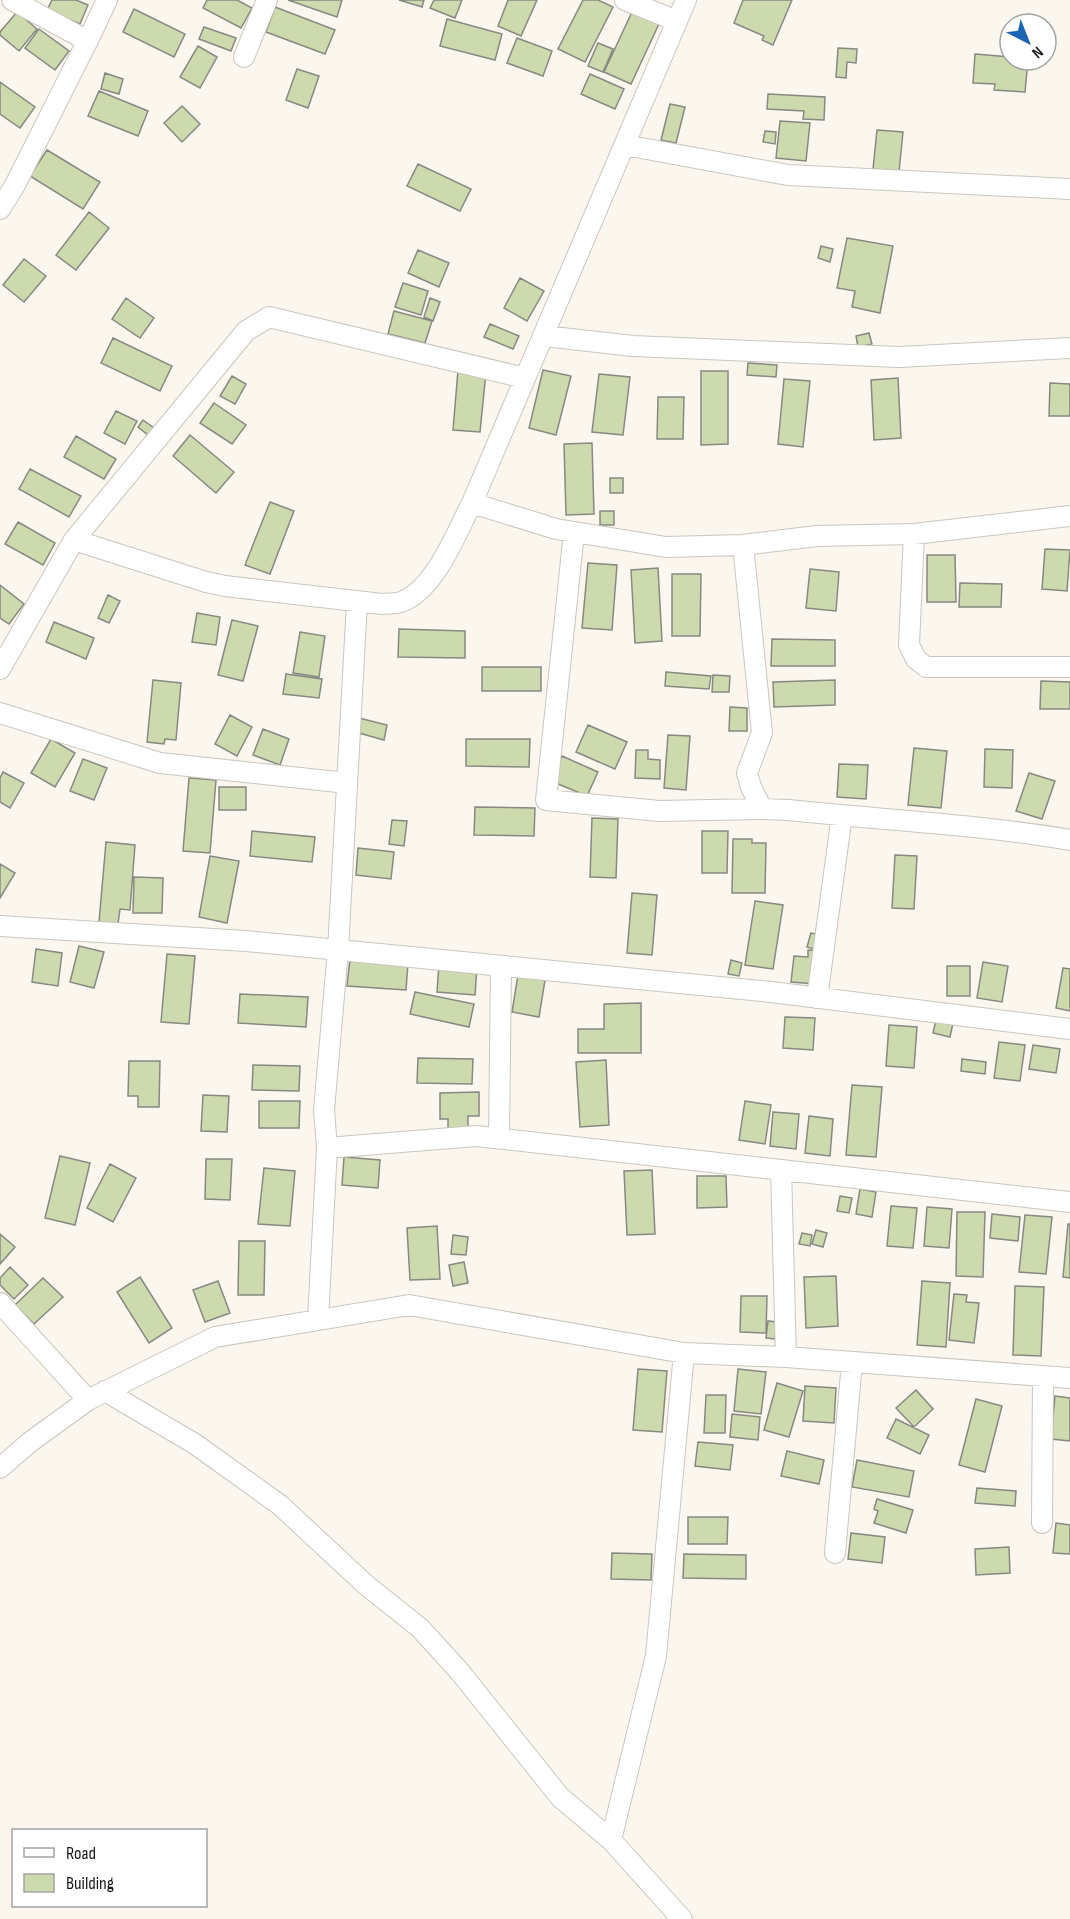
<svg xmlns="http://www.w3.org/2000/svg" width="1070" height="1919" font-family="'Sofia Sans Condensed',sans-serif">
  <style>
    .building { fill: #cddaad; stroke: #878982; stroke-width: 1.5 }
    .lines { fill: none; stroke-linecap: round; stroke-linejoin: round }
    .minor-casing { stroke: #cac6be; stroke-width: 22 }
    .minor { stroke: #fff; stroke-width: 20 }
  </style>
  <rect width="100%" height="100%" fill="#fbf7ef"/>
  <!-- building -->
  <path class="building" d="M52 0H76L88 5 80 24 47 10Z
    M207 0H237L252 8 241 28 203 8Z
    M288 0H342L337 17Z
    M399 0H424L422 7Z
    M434 0H462L455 18 430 8Z
    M508 0H537L521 36 498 26Z
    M583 0H598L613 7 585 62 558 49Z
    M743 0H792L773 45 762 40 764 36 734 23Z
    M275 7 335 30 325 54 266 32Z
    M134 9 185 34 174 57 123 32Z
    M17 12 37 29 19 51 0 35V32Z
    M632 12 659 24 631 84 604 72Z
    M447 19 502 34 495 60 440 46Z
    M204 27 236 38 231 51 199 39Z
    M39 29 69 51 55 70 25 48Z
    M517 38 552 51 543 76 507 63Z
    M598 43 613 49 603 72 588 66Z
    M198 46 217 57 200 88 180 77Z
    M838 48 857 49 856 63 847 62 846 78 836 77Z
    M975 54 1010 57V60H1028L1025 92 994 90 995 84 973 83Z
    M297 69 319 76 308 108 286 100Z
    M105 73 123 79 119 94 101 89Z
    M590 74 624 89 615 109 581 94Z
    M0 82 35 107 20 128 0 114Z
    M99 91 148 111 138 136 88 116Z
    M768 94 825 97 824 120 803 119 804 111 767 109Z
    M670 104 685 107 676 143 661 140Z
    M182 106 200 124 182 142 164 123Z
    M780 121 810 123 806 161 776 158Z
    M877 130 903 132 899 172 873 169Z
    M765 131 776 132 775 144 763 142Z
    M47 150 100 182 83 209 30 176Z
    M418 164 471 189 460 211 407 186Z
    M89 212 109 228 76 270 56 255Z
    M847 238 893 246 880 313 852 307 855 291 837 288Z
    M821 246 833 249 830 262 818 258Z
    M418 250 449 263 439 287 408 273Z
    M24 259 46 276 24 302 3 285Z
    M520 278 544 291 527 321 504 308Z
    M403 283 428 291 421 315 395 307Z
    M126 298 154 318 140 338 112 319Z
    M430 298 440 302 433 321 424 317Z
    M394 311 432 321 425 343 388 334Z
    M490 324 519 336 513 349 484 337Z
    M869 333 872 344 858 347 856 336Z
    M113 338 172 366 160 391 101 363Z
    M748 363 777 365 776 377 747 375Z
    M458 370 486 372 480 432 453 430Z
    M543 370 571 376 556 435 529 428Z
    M701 371H728V444L701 445Z
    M599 374 630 377 623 435 592 432Z
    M232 376 246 384 235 404 220 396Z
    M898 378 901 438 874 440 871 380Z
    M784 379 810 381 803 447 778 444Z
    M1050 383 1070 384V416H1049Z
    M658 397H684L683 439H657Z
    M214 403 246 425 232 444 200 423Z
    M116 411 137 421 125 444 104 433Z
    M143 420 154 428 148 435 138 427Z
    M190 435 234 472 216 493 173 456Z
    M76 436 116 459 104 479 64 457Z
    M592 443 594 514 566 515 564 444Z
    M30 469 81 496 69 517 19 489Z
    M610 478H623V493H610Z
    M270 502 294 511 270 574 245 565Z
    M600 511H614V525H600Z
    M18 522 55 543 43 565 5 544Z
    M1045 549 1070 550 1067 591 1042 589Z
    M927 555H955L956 602H927Z
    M588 563 617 565 612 630 582 628Z
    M658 568 662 641 635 643 631 570Z
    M810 569 839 572 836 611 806 608Z
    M672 574H701L700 636H672Z
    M960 583 1002 584 1001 607H959Z
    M0 585 24 604 9 624 0 618Z
    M108 595 120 601 109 623 98 618Z
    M197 613 220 617 216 645 192 642Z
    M232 620 258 626 243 681 218 675Z
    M54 622 94 638 86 659 46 642Z
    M399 629 465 631V658L398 657Z
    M300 632 325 636 319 677 293 673Z
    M772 639 835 640V666H771Z
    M482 667H541V691H482Z
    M666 672 711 676 709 689 665 686Z
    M286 674 322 679 319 698 283 694Z
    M713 675 730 676 729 692H712Z
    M153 680 181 683 176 740 165 739 164 744 147 742Z
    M835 680V705L774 707 773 682Z
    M1041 681 1070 682V709H1040Z
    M730 707 747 708V731H729Z
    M230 715 252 727 237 756 215 744Z
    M359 718 387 725 384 740 355 732Z
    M588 725 627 742 615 769 576 752Z
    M263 729 289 739 280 765 253 755Z
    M668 735 690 736 686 790 664 788Z
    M51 739 75 753 55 787 31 773Z
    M466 739H530L529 767 466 766Z
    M914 748 947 751 941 808 908 805Z
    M985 749 1013 750 1012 788 984 787Z
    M636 750H648V759L660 760V779L635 778Z
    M562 756 598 772 587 796 551 781Z
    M83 759 107 768 94 800 70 791Z
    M839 764 868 765 866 799 837 797Z
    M3 772 24 783 10 808 0 802V778Z
    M1029 773 1055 781 1042 819 1016 811Z
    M189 778 216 780 210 853 183 851Z
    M219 787H246V810H219Z
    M475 807 535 808 534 836 474 835Z
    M592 818 618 819 616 878 590 877Z
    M392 820 407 821 404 846 389 844Z
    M252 831 315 837 312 862 250 856Z
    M702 831H728L727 873H702Z
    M733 839H752V843H766L765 893H732Z
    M106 842 135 845 130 910 120 909 118 924 99 922Z
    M358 848 394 852 391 879 356 875Z
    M895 855 917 856 914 909 892 908Z
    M210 856 239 861 227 923 199 917Z
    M0 864 15 873 0 898Z
    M134 877 163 878 162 913H133Z
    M632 893 657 895 652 955 627 953Z
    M755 901 783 905 773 969 745 965Z
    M811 933 823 936 818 950 807 947Z
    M79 946 104 952 94 988 70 982Z
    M36 949 62 953 58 986 32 982Z
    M808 950 819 951 816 984 791 982 794 956 808 957Z
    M167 954 195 956 189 1024 161 1022Z
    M350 959 408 963 406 990 347 986Z
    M731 960 742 963 739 976 728 974Z
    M983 962 1008 966 1002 1002 977 998Z
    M439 964 477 967 475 995 437 992Z
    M947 966H970V996H947Z
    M1063 968 1070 969V1011L1056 1008Z
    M518 975 545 980 539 1017 512 1012Z
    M415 992 474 1004 469 1027 410 1014Z
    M240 994 308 997 306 1027 238 1023Z
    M641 1003V1053H578V1029H604V1004Z
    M785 1017 815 1018 813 1050 783 1048Z
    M936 1020 953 1023 950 1037 933 1033Z
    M889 1025 917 1027 914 1068 886 1066Z
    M999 1042 1025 1045 1020 1081 994 1078Z
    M1033 1045 1060 1049 1056 1073 1029 1069Z
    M418 1058 473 1059 472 1084 417 1083Z
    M962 1059 986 1062 985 1074 961 1071Z
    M606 1060 609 1125 580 1127 576 1062Z
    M129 1061H160L159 1107H138V1096H128Z
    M253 1065 300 1066 299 1091 252 1090Z
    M852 1085 882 1087 876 1157 846 1155Z
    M479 1092V1116H468V1129H448V1119H440V1093Z
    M203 1095 229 1096 227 1132 201 1131Z
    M259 1101H300L299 1128H259Z
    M745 1101 771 1105 765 1144 739 1140Z
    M773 1112 799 1114 796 1149 770 1146Z
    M809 1116 833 1119 830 1156 805 1153Z
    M60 1156 90 1163 75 1225 45 1218Z
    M344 1157 380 1160 378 1188 342 1185Z
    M206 1159H232L230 1200 205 1199Z
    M110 1164 136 1178 113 1222 87 1208Z
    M264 1168 295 1171 290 1226 258 1224Z
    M652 1170 655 1234 627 1235 624 1171Z
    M697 1176H726L727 1207 697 1208Z
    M860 1189 876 1192 872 1217 856 1214Z
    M840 1196 852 1198 849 1213 837 1211Z
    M891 1206 917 1208 913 1248 887 1246Z
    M927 1207 952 1209 949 1248 924 1246Z
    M957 1212H985L983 1277 956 1276Z
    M992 1214 1020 1217 1018 1241 990 1238Z
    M1025 1215 1052 1217 1046 1274 1019 1272Z
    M1068 1224H1070V1278L1063 1277Z
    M437 1226 440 1279 410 1280 407 1228Z
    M816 1230 827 1233 823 1247 812 1244Z
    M802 1233 812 1235 810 1246 799 1244Z
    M0 1234 15 1247 0 1264Z
    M453 1235 468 1237 466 1255 451 1254Z
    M239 1241H265L264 1295H238Z
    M464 1262 468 1283 453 1286 449 1265Z
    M10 1267 28 1285 14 1299 0 1285V1278Z
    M836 1276 838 1326 806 1328 804 1277Z
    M140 1277 172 1328 149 1343 117 1292Z
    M43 1278 63 1297 34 1324 15 1305Z
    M218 1281 230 1313 205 1322 193 1290Z
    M922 1281 950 1283 946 1347 917 1345Z
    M1015 1286 1044 1287 1041 1356 1013 1355Z
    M954 1294 967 1295 966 1302 979 1303 974 1343 949 1340Z
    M741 1296H767L766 1333 740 1332Z
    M768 1321 778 1322 775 1339 766 1338Z
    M638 1369 667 1371 662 1432 633 1430Z
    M738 1369 766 1372 761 1414 734 1411Z
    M777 1383 803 1391 789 1437 764 1430Z
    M805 1386 836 1388 834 1423 803 1421Z
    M916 1390 933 1409 914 1427 896 1408Z
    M706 1395H726L725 1433H704Z
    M1055 1396 1070 1398V1441L1051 1439Z
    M976 1399 1002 1406 985 1472 959 1465Z
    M732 1414 760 1417 758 1440 730 1437Z
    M896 1419 929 1435 920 1454 887 1438Z
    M698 1442 733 1445 730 1470 695 1466Z
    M787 1451 824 1460 819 1484 781 1476Z
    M857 1460 914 1471 909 1497 852 1487Z
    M977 1488 1016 1491 1015 1506 975 1503Z
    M877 1499 913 1510 906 1533 874 1523 878 1511 874 1509Z
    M688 1517H728L727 1544H688Z
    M1056 1523 1070 1525V1554L1053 1553Z
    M851 1533 885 1537 882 1563 848 1559Z
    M1009 1547 1010 1573 976 1575 975 1549Z
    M612 1553 652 1554 651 1580 611 1579Z
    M684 1554 746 1555V1579L683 1578Z"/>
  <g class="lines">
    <!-- minor casing -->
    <g class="minor-casing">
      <path id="minor" d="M12 0 88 41
        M625 0 677 21
        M244 57 267 0
        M625 145 788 175 1070 189
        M0 209 15 185 91 34 107 0
        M544 336 633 346 899 357 1070 348
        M472 503 556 529 666 547 743 545 817 536 914 534 1070 516
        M574 532 546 800 659 811 762 809
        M914 534 909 645 916 659 926 667H1070
        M74 540 206 582 225 586 382 604C388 603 396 604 401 602 435 590 456 533 472 503L686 0
        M743 545 762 733 747 773 751 787 762 809 788 810C882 820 977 824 1070 840
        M0 669 74 540 246 331 269 317 525 378
        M0 713 160 763 347 783
        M0 926 246 941 771 992 1070 1029
        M817 998 842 815
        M499 1138 501 966
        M327 1148 324 1110 338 950 357 602
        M781 1170 786 1357
        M0 1303 88 1400
        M318 1320 327 1148 476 1136 1070 1202
        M105 1391 195 1444 280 1505 366 1585 420 1628 460 1672 560 1797 611 1840 682 1919
        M0 1468 30 1442 88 1400 215 1337 409 1305 684 1353 786 1357 1070 1378
        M1042 1523 1043 1377
        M835 1553 852 1362
        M611 1840 656 1656 684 1353"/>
    </g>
    <!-- minor -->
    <use href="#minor" class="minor"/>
  </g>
  <!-- legend -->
  <rect x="12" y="1829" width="195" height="78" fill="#ffffff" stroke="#a3a3a2" stroke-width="1.5"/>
  <rect x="24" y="1848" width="30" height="9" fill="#ffffff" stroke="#a3a3a2" stroke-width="1.5"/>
  <text x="66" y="1859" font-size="18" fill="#1a1916">Road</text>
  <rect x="24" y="1874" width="30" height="18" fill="#cddaad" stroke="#a3a3a2" stroke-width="1.5"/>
  <text x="66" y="1889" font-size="18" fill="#1a1916">Building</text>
  <!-- north arrow -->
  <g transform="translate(1028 42) rotate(138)"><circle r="28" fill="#ffffff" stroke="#a3a3a2" stroke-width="1.5"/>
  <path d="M0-4.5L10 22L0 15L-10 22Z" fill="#1965b4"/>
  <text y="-9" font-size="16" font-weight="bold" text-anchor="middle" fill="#1a1916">N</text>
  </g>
</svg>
